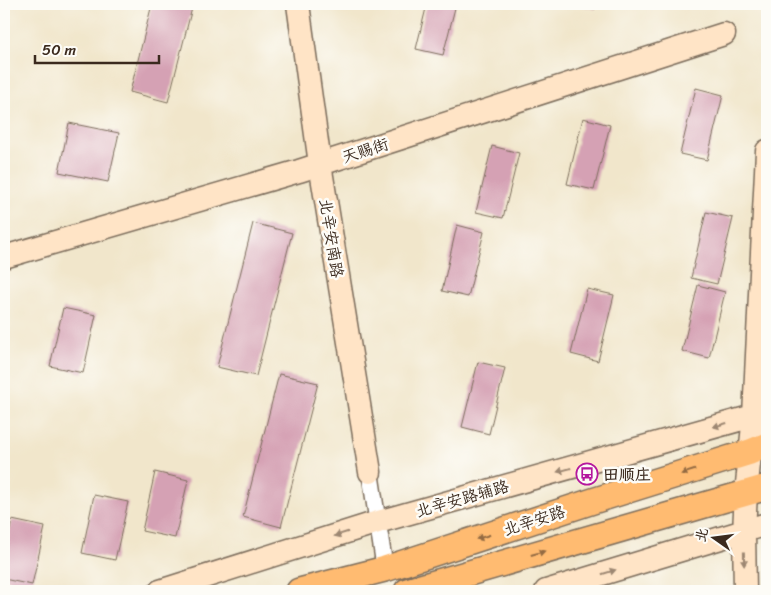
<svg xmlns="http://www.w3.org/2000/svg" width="771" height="595" font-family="Sriracha,'LXGW WenKai TC',sans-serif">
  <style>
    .building { fill: #d5a1b4 }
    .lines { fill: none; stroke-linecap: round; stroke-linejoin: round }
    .street-casing { stroke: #7b6c5b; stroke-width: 19 }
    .secondary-casing { stroke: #7b6c5b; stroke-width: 25 }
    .primary-casing { stroke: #7b6c5b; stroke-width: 28 }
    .street { stroke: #fff; stroke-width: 16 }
    .secondary { stroke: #ffe4c6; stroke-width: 22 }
    .primary { stroke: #ffbb71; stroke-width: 25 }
    .oneway { fill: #9d8772 }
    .oneway2 { fill: #936b43 }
    .labels { text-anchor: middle; stroke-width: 5; stroke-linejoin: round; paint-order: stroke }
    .street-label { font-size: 16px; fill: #3b2a1e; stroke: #fdfcf7 }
    .poi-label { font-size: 16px; font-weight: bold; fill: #3b2a1e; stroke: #fdfcf7; text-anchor: start }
  </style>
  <rect width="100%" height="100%" fill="#fdfcf7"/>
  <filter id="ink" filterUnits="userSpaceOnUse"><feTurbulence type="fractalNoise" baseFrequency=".02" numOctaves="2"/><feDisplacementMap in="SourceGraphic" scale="10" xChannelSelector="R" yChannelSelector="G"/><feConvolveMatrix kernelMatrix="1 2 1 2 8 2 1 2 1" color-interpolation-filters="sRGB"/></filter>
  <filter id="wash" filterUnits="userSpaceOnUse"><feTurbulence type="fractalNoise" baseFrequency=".0096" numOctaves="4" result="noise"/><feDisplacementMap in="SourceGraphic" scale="20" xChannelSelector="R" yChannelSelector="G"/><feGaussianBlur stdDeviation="1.12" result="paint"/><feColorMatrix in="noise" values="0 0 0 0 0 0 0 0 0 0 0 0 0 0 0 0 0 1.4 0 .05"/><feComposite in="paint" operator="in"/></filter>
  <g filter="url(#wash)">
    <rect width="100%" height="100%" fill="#f1e6cb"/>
    <g id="blocks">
      <!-- building -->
      <path class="building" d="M152 4H193L168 102 130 92Z
        M427 4H456L443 55 416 49Z
        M576 4H597L595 9Z
        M696 88 723 95 707 160 680 154Z
        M583 118 610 125 594 190 567 184Z
        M69 123 119 133 108 182 59 172Z
        M492 146 519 153 503 218 476 212Z
        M706 212 733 218 717 284 691 278Z
        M253 223 292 233 256 376 217 367Z
        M457 225 484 232 468 297 442 291Z
        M698 285 725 292 709 358 682 351Z
        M587 289 614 295 598 361 571 354Z
        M63 308 96 315 83 373 50 366Z
        M478 362 505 368 489 434 462 427Z
        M279 374 318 383 281 527 243 517Z
        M155 472 188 480 175 538 142 531Z
        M94 495 128 502 115 560 82 553Z
        M12 520 45 527 32 585 4 579V557Z"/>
    </g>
  </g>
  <g filter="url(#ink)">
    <use href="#blocks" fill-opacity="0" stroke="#7b6c5b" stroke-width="1"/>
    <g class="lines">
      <!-- street casing -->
      <g class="street-casing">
        <path id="street" d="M370 472 385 569"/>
      </g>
      <!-- secondary casing -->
      <g class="secondary-casing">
        <path id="secondary" d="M298 4 320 164 370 472
          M4 257 299 171 724 34
          M160 591 378 522 767 412
          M546 591 767 524
          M745 591 744 531 746 493 754 416 767 151"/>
      </g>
      <!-- primary casing -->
      <g class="primary-casing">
        <path id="primary" d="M299 591 385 569 596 500 750 452 767 445
          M407 591 767 487"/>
      </g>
      <!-- street -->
      <use href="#street" class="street"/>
      <!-- secondary -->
      <use href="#secondary" class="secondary"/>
      <!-- primary -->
      <use href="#primary" class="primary"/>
    </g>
    <!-- one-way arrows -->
    <defs><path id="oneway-solid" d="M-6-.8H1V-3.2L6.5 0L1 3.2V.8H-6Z" transform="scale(1.25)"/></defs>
    <g class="oneway">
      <use href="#oneway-solid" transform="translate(720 425) rotate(164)"/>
      <use href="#oneway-solid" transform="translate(564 470) rotate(164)"/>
      <use href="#oneway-solid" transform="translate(341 534) rotate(162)"/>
      <use href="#oneway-solid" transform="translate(744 559) rotate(89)"/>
      <use href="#oneway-solid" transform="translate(609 572) rotate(-17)"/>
    </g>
    <g class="oneway2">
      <use href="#oneway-solid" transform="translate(688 472) rotate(163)"/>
      <use href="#oneway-solid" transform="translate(483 537) rotate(162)"/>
      <use href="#oneway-solid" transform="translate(538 553) rotate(-16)"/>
    </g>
  </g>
  <!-- icons -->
  <defs>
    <g id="bus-ring" transform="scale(1.125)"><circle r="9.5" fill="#fdfcf7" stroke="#b5179e" stroke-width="1.5"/><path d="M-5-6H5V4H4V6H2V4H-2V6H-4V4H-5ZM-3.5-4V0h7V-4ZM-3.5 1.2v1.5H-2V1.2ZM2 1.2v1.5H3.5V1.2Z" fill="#b5179e"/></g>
  </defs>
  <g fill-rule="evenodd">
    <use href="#bus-ring" x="587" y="474"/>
  </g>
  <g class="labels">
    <!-- street labels -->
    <g class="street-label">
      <text transform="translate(365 150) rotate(-18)" y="6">天赐街</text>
      <text transform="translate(332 238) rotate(81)" y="6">北辛安南路</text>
      <text transform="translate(462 498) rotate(-16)" y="6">北辛安路辅路</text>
      <text transform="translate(534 520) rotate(-18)" y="6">北辛安路</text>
    </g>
    <!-- poi labels -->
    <g class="poi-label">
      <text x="603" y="480">田顺庄</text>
    </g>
  </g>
  <!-- margin -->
  <rect width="771" height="595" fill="none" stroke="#fdfcf7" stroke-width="20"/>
  <!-- north arrow -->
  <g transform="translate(714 538) rotate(284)" stroke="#fdfcf7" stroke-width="4" paint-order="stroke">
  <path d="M0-4L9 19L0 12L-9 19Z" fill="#3b2a1e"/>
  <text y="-8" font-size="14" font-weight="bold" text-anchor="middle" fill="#3b2a1e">北</text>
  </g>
  <!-- scale -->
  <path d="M35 55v8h124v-8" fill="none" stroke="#3b2a1e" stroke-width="2.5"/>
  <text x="42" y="55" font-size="15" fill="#3b2a1e" stroke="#fdfcf7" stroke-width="4" paint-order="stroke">50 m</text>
</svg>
